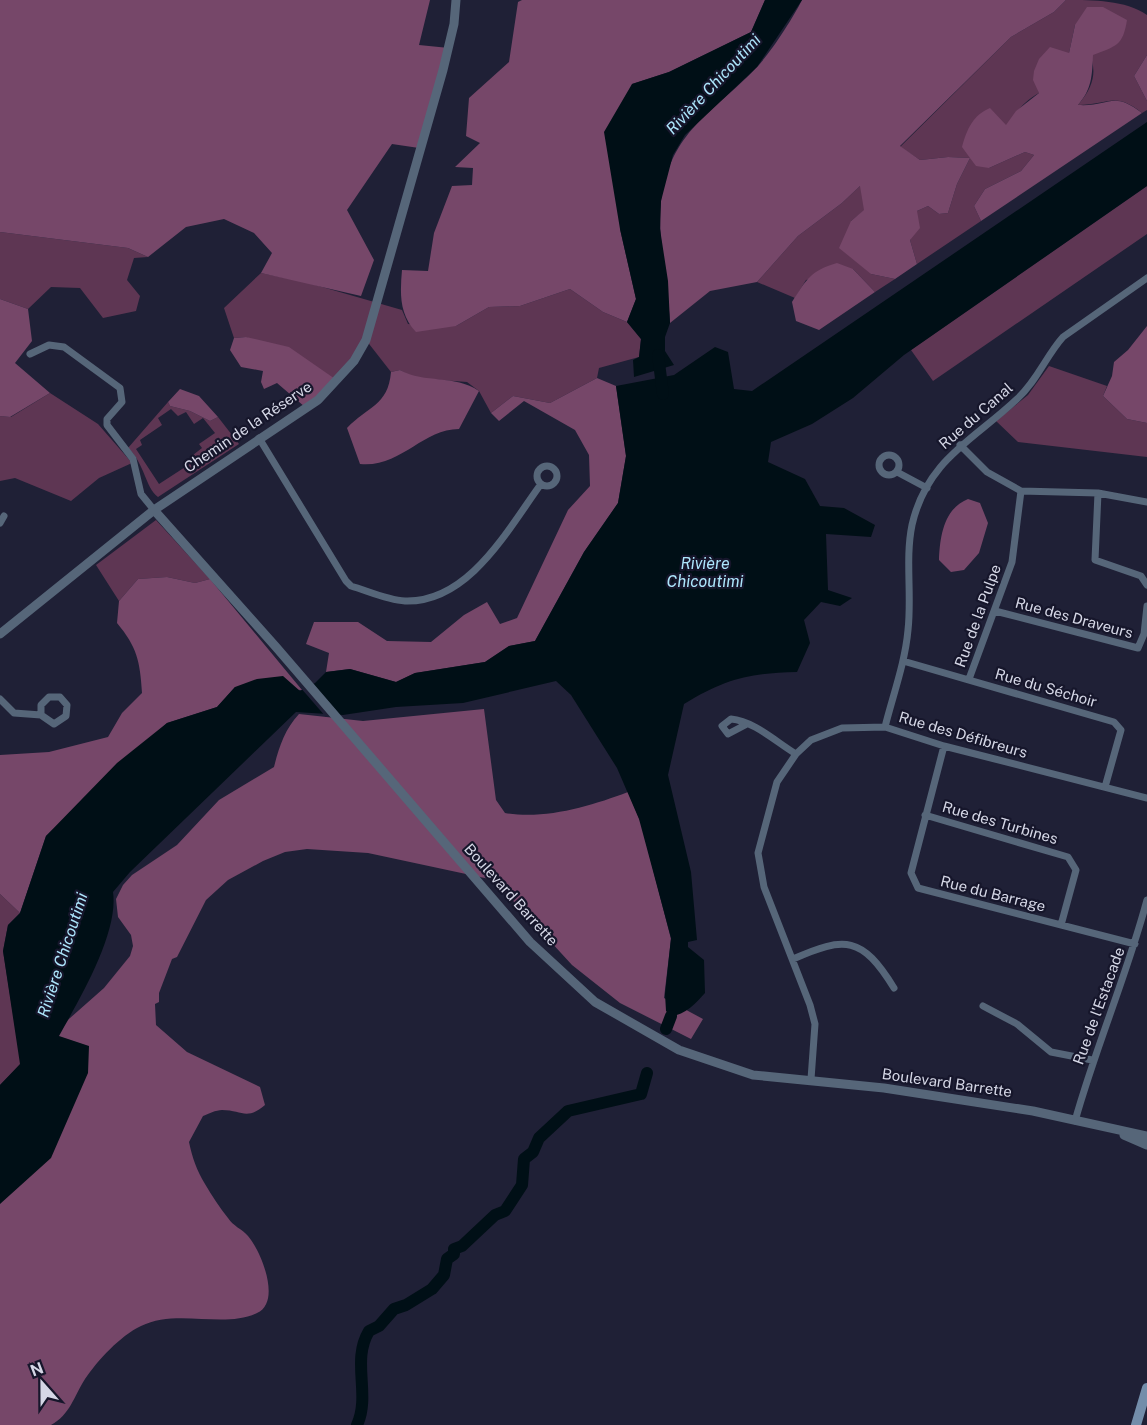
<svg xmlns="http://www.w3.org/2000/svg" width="1147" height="1425" font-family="'Public Sans',sans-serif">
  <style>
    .green { fill: #5e3653; fill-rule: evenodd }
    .forest { fill: #764769 }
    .water { fill: #000f16 }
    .pier { fill: #1f2036 }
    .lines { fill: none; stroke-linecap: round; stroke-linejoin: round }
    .river { stroke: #000f16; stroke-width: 12 }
    .minor { stroke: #566679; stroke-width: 7 }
    .tertiary { stroke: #566679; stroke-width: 9 }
    .secondary { stroke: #738daa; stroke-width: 10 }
    .labels { text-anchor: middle; stroke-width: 4.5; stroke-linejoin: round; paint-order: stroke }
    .street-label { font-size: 15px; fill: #d5d7e6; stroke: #16162b }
    .water-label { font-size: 16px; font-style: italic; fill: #ade6fc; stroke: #16162b }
  </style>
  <rect width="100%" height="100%" fill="#1f2036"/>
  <!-- green -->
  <path class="green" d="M1066 0C1094 0 1125 0 1147 15V55L1134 76 1147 101V110L1142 113C1114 91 1109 105 1078 105 1104 75 1093 56 1075 25L1069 53 1038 86 1039 93C1010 109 1001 139 989 168L1025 152 1034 155 1021 171 985 189 974 206 981 221 917 264 910 240 917 211 928 206 939 214 948 213 957 184 970 158 948 157 920 160 900 147 1011 37 1054 12Z
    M861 185 865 210 851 221 871 274 895 279 875 292 853 269 806 280 795 298 757 282 798 236 842 203Z
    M1147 186V234L933 381 911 350Z
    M0 232 128 248 148 257 134 258 127 280 140 296 136 311 103 318 80 288 51 287 28 309 0 299Z
    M261 273 305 282 402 310 408 324 456 326 489 307 520 306 570 289 603 312 627 322 641 339 639 357 599 368 597 378 550 403 513 396 491 413 479 391 467 382 415 378 400 370 391 372 366 340 338 381 246 337 234 338 224 308Z
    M1049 366 1107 386 1103 396 1127 419 1147 423V457L1018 442 996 421 1028 395Z
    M50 393 98 424 132 463 99 478 71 501 15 478 0 481V416L11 417Z
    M168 402 170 406 190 411 210 421 218 417 239 444 158 497C145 487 145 464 128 448ZM171 409 178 416 186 412 194 424 203 418 215 433 199 444 202 448 193 455 196 460 159 484 136 449 142 445 140 440 162 425 158 418Z
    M156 520 210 579 195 583 167 577 138 579 119 601 96 565Z
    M0 894 20 913 8 925 3 951 21 1064 0 1085Z"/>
  <!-- forest -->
  <path class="forest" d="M0 0H430L419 45 449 48 419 148 392 144 347 210 374 260 361 296 261 273 272 253 254 233 224 219 186 227 148 257 128 248 0 232Z
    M522 0H765L751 32 669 72 632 84 620 229 636 299 627 322 603 312 570 289 520 306 489 307 456 326 416 332C399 314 400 293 402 270L428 271 434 233 452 186 472 185 473 168 455 167 480 143 466 136 469 98 509 62 518 2Z
    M802 0H1066L1054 12 1011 37 900 146 920 160 948 157 970 158 962 147C967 129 973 115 990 108L1006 125 1016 111 1039 93 1033 80 1034 71 1039 59 1050 47 1069 53 1075 25 1087 7H1103L1127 20C1123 46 1116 46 1093 55 1092 76 1092 89 1078 105 1110 107 1112 90 1142 113L981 221 974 206 985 189 1021 171 1034 155 1025 152 989 168 976 166 970 158 957 184 948 213 939 214 928 206 917 211 920 228 910 240 917 264 895 279 871 274 839 248 851 221 864 210 860 186 842 203 798 236 757 282 710 291 670 323C668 284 657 238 661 201 670 131 713 113 756 68 770 54 793 18 802 0Z
    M1147 55V101L1134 76Z
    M837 263 853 269 875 292 819 330 796 321 792 302C807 279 810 271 837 263Z
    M0 299 28 309 32 341 15 363 50 393 10 417 0 416Z
    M1147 326V423L1127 419 1103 396 1112 376 1114 362 1128 350Z
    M246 337 289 347 338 381 305 407 277 383 264 389 261 382 263 371 241 367 230 350 234 338Z
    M400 370C425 384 454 374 479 391L459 429C422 429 401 468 360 464L347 428C368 406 388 406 391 372Z
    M597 378 616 386 626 456 618 503 584 552 535 641 509 646 485 662 415 673 396 682 350 669 326 672 329 653 306 644 314 622H358L387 641 431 642 464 615 487 602 500 624 517 618 568 510 590 486 589 455 575 430 524 401 499 421 491 413 513 396 550 403Z
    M180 389 199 396 218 417 210 421 190 411 170 406 168 402Z
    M968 499 980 503 988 523 979 553 964 570 951 572 939 560C940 538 943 509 968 499Z
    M167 577 195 583 210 579 302 690 235 687 217 707 167 723 46 836 20 913 0 894V755L49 752 108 737 122 713 142 693C140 661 137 647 117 623L119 601 138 579Z
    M484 709 496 800 505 813C545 820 591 806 628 792L641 823 671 939 664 998 703 1019 691 1039 620 1003 572 965 494 880 368 853 307 849 285 852 263 861 228 880 206 900 177 957 172 959 159 993V1002L155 1004 156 1025 187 1052 260 1087 265 1105C246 1121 242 1110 222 1110 216 1110 208 1114 203 1116L189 1142C192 1157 197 1171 205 1184 212 1196 220 1208 228 1218 233 1226 242 1229 248 1236 261 1251 282 1302 257 1313 223 1329 177 1308 141 1326 120 1336 98 1360 85 1379 74 1396 70 1415 51 1425H0V1172L61 1026 104 988 130 956 133 946 131 935 118 917 116 899 123 885 132 875 177 845 219 800 274 767C279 747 285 729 299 714L363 721Z"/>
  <!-- water -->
  <path class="water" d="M765 0H802L757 67 685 135 673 155 661 201 660 229 668 281 670 323 665 337V351L674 365 634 377 633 360 639 357 641 339 627 322 636 299 620 229 604 132 632 84 669 72 751 32Z
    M1147 122V186L904 355 853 398 812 424 771 442 768 462 805 479 820 506 844 508 875 525 871 537 826 534 828 590 852 598 840 606 821 602 804 620 810 643 797 672C749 673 725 679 684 704L668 775 691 872 697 940 688 942V947L704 960 705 993C696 1003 685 1015 671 1016L666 1011 665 994 671 938 639 819 617 768 571 695 556 681 463 703 396 707 343 715 296 712 130 872 113 892C119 933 79 1000 59 1036L89 1046 88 1073 51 1158 0 1204V1085L20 1064 3 951 8 925 20 913 46 836 117 763 167 723 217 707 235 687 257 679 283 676 300 691 315 683 326 672 350 669 396 682 415 673 485 662 509 646 535 641 584 552 618 503 626 456 616 386 674 375 715 347 728 352 734 389 752 391Z"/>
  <!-- pier -->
  <path class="pier" d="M312 682 342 717H326L300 687Z"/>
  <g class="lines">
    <!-- river -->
    <path class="river" d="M658 355 663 394
      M666 1029 671 1016
      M357 1425C371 1394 351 1361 369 1331L379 1326 394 1309 406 1305 432 1289 444 1275 447 1259 454 1254V1249L462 1246 495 1215 505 1211 522 1185 524 1159 533 1152 539 1138 568 1111 641 1094 647 1073"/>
    <!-- minor -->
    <path class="minor" d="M30 354 49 345 64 347 120 388 122 402 107 419V425L133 459 141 494 154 510
      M259 438 346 581 351 586C368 591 387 600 405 601 469 603 508 529 541 484
      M960 445 987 472 1021 491 1098 493 1147 502
      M879 465a10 10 0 1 1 20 0a10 10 0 1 1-20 0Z
      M537 476a10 10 0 1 1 20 0a10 10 0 1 1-20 0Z
      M897 472 927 488
      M1098 493 1095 560 1141 576 1147 585
      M0 523 4 516
      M995 611 1138 648 1144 634 1147 606
      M903 661 1114 722 1121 730 1105 787
      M969 679 1012 562 1021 491
      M0 699 14 713 41 715 54 724 66 716 67 705 60 697H49L41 705V715
      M747 724 728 734 722 726 731 719C754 721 776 742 796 754
      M885 727C893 695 905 663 908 630 912 595 905 559 912 525 927 459 974 440 1017 399 1037 381 1046 356 1063 337L1147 278
      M944 746 911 873 918 888 1135 944
      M925 815 1068 857 1076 870 1061 925
      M793 959C845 936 862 936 894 988
      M983 1006 1017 1024 1051 1052 1092 1060
      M811 1079 815 1024 810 1005 764 887 758 853 777 782 796 754 811 740 842 728 885 727 944 746 1147 798
      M1075 1121C1096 1046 1127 975 1147 900"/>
    <!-- tertiary -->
    <path class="tertiary" d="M154 510 276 647 530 942 595 1002 679 1050 753 1075 884 1088 1033 1111 1147 1136
      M0 634 154 510 318 400 354 361 366 340 443 70 454 24 456 0
      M1124 1135 1147 1145"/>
    <!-- secondary -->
    <path class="secondary" d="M1136 1425 1147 1388"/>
  </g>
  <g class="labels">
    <!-- street labels -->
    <g class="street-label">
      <text transform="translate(976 416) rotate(-41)" y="5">Rue du Canal</text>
      <text transform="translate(248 427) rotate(-34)" y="5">Chemin de la Réserve</text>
      <text transform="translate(978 616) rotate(-70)" y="5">Rue de la Pulpe</text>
      <text transform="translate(1074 618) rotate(15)" y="5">Rue des Draveurs</text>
      <text transform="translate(1046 688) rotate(16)" y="5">Rue du Séchoir</text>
      <text transform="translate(963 735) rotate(16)" y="5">Rue des Défibreurs</text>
      <text transform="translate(1000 823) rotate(16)" y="5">Rue des Turbines</text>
      <text transform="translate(993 894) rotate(14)" y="5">Rue du Barrage</text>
      <text transform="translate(511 895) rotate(48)" y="5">Boulevard Barrette</text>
      <text transform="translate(1099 1006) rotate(-70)" y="5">Rue de l'Estacade</text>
      <text transform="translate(947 1083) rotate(8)" y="5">Boulevard Barrette</text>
    </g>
    <!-- water labels -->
    <g class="water-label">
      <text transform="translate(713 84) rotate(-47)" y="6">Rivière Chicoutimi</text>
      <text x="705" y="569">Rivière<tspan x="705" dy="18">Chicoutimi</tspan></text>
      <text transform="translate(62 955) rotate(-72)" y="6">Rivière Chicoutimi</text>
    </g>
  </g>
  <!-- north arrow -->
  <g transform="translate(42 1383) rotate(339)" stroke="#16162b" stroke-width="4.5" paint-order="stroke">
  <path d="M0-4.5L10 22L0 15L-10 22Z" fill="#d5d7e6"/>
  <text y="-9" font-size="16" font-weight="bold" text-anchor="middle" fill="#d5d7e6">N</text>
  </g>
</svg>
